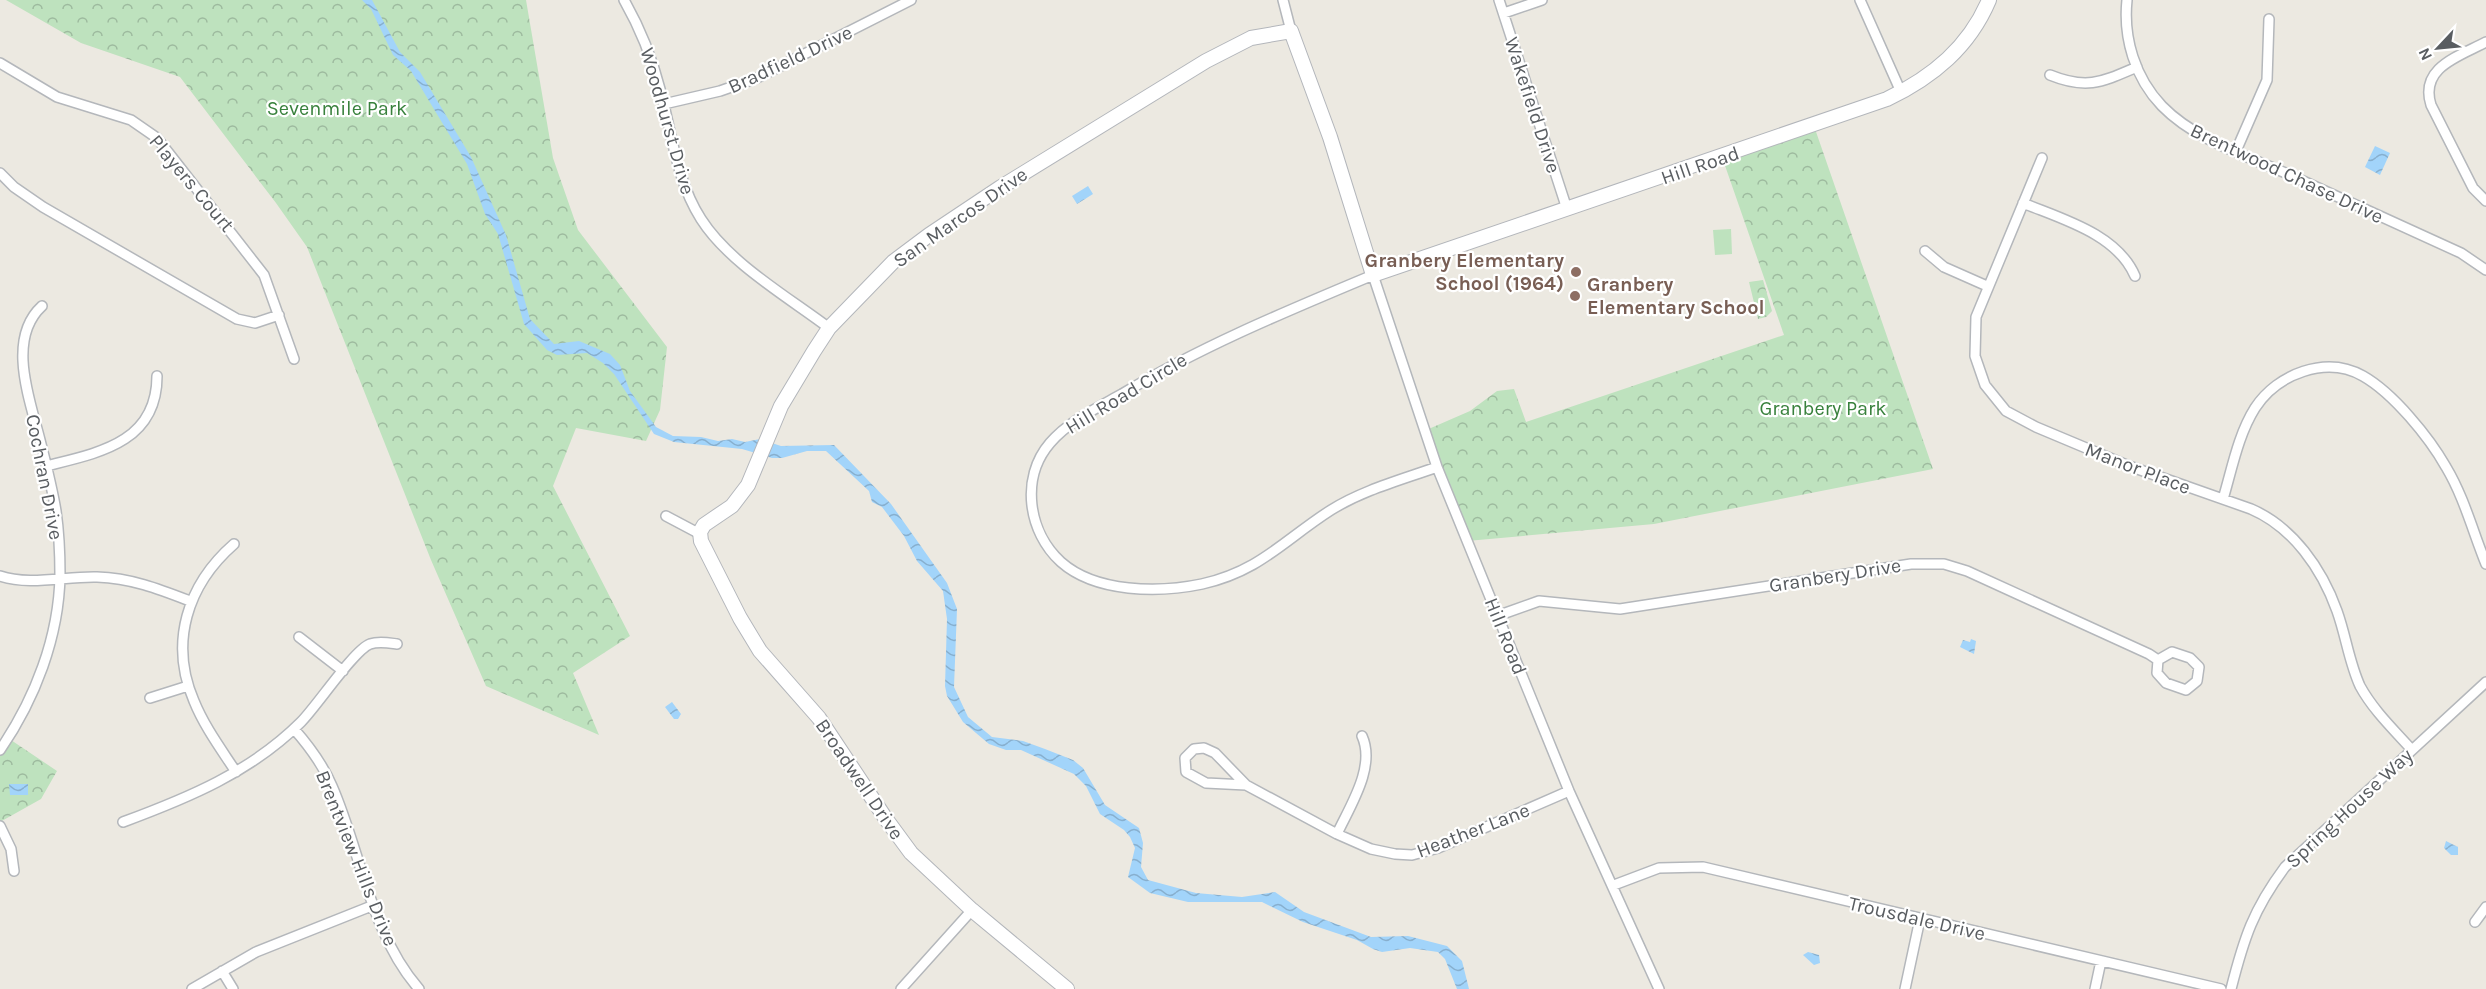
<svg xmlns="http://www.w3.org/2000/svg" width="2486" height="989" font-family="Karla,sans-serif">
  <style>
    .grass { fill: #bee2be }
    .forest { fill: url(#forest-crowns) }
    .water { fill: url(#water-waves) }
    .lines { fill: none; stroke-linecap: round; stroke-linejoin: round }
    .street-casing { stroke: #b4b7bb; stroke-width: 12 }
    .secondary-casing { stroke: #b3b6bb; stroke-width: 16 }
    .street { stroke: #fff; stroke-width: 9 }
    .secondary { stroke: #fff; stroke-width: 14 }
    .education-dot { fill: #8d6e63; stroke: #fff; stroke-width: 2 }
    .labels { text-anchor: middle; stroke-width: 4.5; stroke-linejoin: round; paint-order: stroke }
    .street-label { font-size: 20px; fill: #595d61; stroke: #fff }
    .park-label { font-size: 20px; fill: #38813c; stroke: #fff }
    .education-label { font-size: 20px; font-weight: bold; fill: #785e54; stroke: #fff; text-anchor: end }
  </style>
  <defs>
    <pattern id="forest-crowns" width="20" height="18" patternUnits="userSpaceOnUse" patternTransform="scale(1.5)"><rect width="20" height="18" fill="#bee2be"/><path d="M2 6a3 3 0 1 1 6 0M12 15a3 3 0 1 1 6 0" fill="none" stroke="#9dba9e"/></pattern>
    <pattern id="water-waves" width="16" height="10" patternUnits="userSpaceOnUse" patternTransform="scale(1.5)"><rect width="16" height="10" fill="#a2d4fa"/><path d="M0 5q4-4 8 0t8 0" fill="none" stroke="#87afce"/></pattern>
  </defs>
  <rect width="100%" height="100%" fill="#ece9e1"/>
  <!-- grass -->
  <path class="grass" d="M1731 229 1732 254 1715 255 1713 230Z"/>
  <!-- forest -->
  <path class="forest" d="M6 0H526L553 158 578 230 667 347 660 410 646 441 576 428 553 486 630 636 573 673 599 735 486 686 431 560 307 247 276 203 180 77 81 43Z
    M1814 126 1933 469 1654 524 1467 541 1424 431 1470 411 1497 391 1514 389 1526 422 1784 335 1722 157Z
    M1763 280 1772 311 1766 317 1758 319 1749 282Z
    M8 738 57 771 41 799 0 822V750Z"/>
  <!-- water -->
  <path class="water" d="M362 0H372L400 52 420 72 471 157 506 235 530 319 554 344 579 341 610 354 620 365 630 391 656 427 673 436 701 437 718 441 732 439 745 442 760 439 781 446 834 445 891 504 947 583 957 609 954 687 968 717 992 737 1023 741 1045 749 1073 760 1083 768 1105 805 1139 828 1143 843 1141 867 1148 880 1196 893 1242 897 1275 892 1304 912 1371 937 1408 936 1447 946 1462 961 1469 989H1457L1445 959 1438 952 1410 948 1382 952 1373 949 1357 940 1303 922 1262 902H1188L1150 893 1128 877 1135 848 1130 837 1124 830 1100 814 1086 786 1074 774 1021 750H1006L989 744 963 722 947 696 945 686 947 619 943 591 917 561 904 536 882 507 872 502 869 491 826 451H807L782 458H772L742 449 674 442 654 434 614 374 603 363 587 353 557 355 547 350 524 324 498 234 485 214 467 164 411 71 393 55 371 9Z
    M2375 146 2390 153 2380 175 2365 167Z
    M1088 186 1093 194 1077 204 1072 196Z
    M1971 639 1976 641 1974 654 1960 647 1963 640 1970 642Z
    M672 702 681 714 678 719H674L665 707Z
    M9 784H28V795H10Z
    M2446 841 2458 847V855H2451L2444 848Z
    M1808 952 1819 955 1820 963 1814 965 1803 955Z"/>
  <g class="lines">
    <!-- street casing -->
    <g class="street-casing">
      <path id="street" d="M624 0C640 28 652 58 660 89 672 133 676 180 701 219 729 263 788 297 829 328
        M1283 0 1291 31
        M1499 0 1567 209
        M1860 0 1901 92
        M2127 0C2123 38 2135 78 2162 106 2195 140 2247 156 2290 175 2347 201 2404 227 2461 253L2486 270
        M1504 13 1542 0
        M2486 42C2460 56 2419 67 2431 105L2473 188 2486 201
        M0 63 57 97 131 120 157 138 264 275 294 359
        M2050 75C2087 90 2102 82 2137 67
        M664 104 720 91 757 78 911 0
        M2236 151 2267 80 2269 19
        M2042 158 1976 317 1975 356 1985 385 2006 411 2036 427 2129 466 2251 509C2293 527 2322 569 2337 611 2346 636 2349 662 2360 686 2373 710 2394 730 2412 750
        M0 173 14 187 43 207 237 319 255 323 279 315
        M2023 203C2062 219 2117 234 2135 276
        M1925 251 1944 267 1987 286
        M46 466C98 453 157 443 157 376
        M1437 467C1401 480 1363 490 1331 510 1284 540 1260 571 1202 584 1159 593 1096 593 1061 562 1028 532 1020 478 1050 443 1069 421 1097 408 1122 394 1202 346 1287 311 1373 275L1437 467 1569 791 1659 989
        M2223 499C2232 469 2238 435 2255 408 2277 374 2326 355 2363 376 2393 393 2429 437 2446 467 2464 497 2473 532 2486 564
        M666 516 700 534
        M234 544C187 585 169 643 194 701 204 726 221 749 236 772
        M0 576C29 586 66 576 97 577 131 578 159 589 190 601
        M1497 616 1539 601 1620 609 1911 564H1944L1967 571 2149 654 2158 660 2157 673 2166 683 2186 690 2197 681 2199 667 2190 658 2172 652 2158 660
        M299 637 343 671
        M150 698 188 686
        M294 729C309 746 323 765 332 786 361 852 370 933 419 989
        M0 750C35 699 59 637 60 575 60 554 59 532 56 511 52 487 46 464 40 440 30 400 6 339 42 306
        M1246 785 1206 783 1186 772 1185 758 1194 749 1204 748 1215 753 1246 785 1337 834 1371 849 1395 854 1412 855 1438 848 1569 791
        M123 822C188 798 251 772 301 722 317 706 354 650 370 644 379 641 389 643 397 644
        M0 826 11 849 14 871
        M1337 834C1350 806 1376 767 1362 736
        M1614 885 1659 868 1703 867 2221 989
        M2475 922 2486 907
        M222 971 233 989
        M192 989 256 952 374 905
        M901 989 972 910
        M1905 989 1920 919
        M2095 989 2101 961
        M2231 989C2244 938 2253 910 2285 867L2486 682"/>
    </g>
    <!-- secondary casing -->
    <g class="secondary-casing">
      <path id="secondary" d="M1067 989 972 910 911 853 886 819 819 718 760 651 740 618 701 541 700 532 704 525 732 506 748 485 781 406 814 351 829 328 893 262 929 235 1001 187 1206 61 1251 38 1291 31 1330 137 1373 275 1887 99C1933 77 1969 47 1989 0"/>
    </g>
    <!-- street -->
    <use href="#street" class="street"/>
    <!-- secondary -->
    <use href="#secondary" class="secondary"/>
  </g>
  <!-- markers -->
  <g class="education-dot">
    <circle cx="1576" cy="272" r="6"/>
    <circle cx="1575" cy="296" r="6"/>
  </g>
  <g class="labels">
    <!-- street labels -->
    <g class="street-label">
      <text transform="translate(790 59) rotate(-25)" y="7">Bradfield Drive</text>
      <text transform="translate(1533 105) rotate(72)" y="7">Wakefield Drive</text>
      <text transform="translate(668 121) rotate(74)" y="7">Woodhurst Drive</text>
      <text transform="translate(1700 165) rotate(-19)" y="7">Hill Road</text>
      <text transform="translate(2287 173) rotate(25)" y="7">Brentwood Chase Drive</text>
      <text transform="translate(192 183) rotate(50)" y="7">Players Court</text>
      <text transform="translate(960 217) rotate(-35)" y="7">San Marcos Drive</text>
      <text transform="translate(1126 393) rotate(-31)" y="7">Hill Road Circle</text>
      <text transform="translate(2138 468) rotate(21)" y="7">Manor Place</text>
      <text transform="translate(45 477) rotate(79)" y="7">Cochran Drive</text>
      <text transform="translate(1835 575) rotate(-9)" y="7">Granbery Drive</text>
      <text transform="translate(1506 636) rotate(68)" y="7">Hill Road</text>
      <text transform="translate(860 779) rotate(56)" y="7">Broadwell Drive</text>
      <text transform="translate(2349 808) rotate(-43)" y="7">Spring House Way</text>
      <text transform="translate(1473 830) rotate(-21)" y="7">Heather Lane</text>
      <text transform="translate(357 858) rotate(68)" y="7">Brentview Hills Drive</text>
      <text transform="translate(1917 918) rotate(13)" y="7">Trousdale Drive</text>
    </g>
    <!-- park labels -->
    <g class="park-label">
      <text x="337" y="115">Sevenmile Park</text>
      <text x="1823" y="415">Granbery Park</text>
    </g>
    <!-- education labels -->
    <g class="education-label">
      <text x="1564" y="267">Granbery Elementary<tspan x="1564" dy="23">School (1964)</tspan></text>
      <text x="1587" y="291" text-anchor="start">Granbery<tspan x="1587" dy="23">Elementary School</tspan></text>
    </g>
  </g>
  <!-- north arrow -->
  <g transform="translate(2438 48) rotate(244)" stroke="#ffffff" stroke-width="4.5" paint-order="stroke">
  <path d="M0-4.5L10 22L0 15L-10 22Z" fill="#595d61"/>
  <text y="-9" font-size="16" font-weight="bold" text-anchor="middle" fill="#595d61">N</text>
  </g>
</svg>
